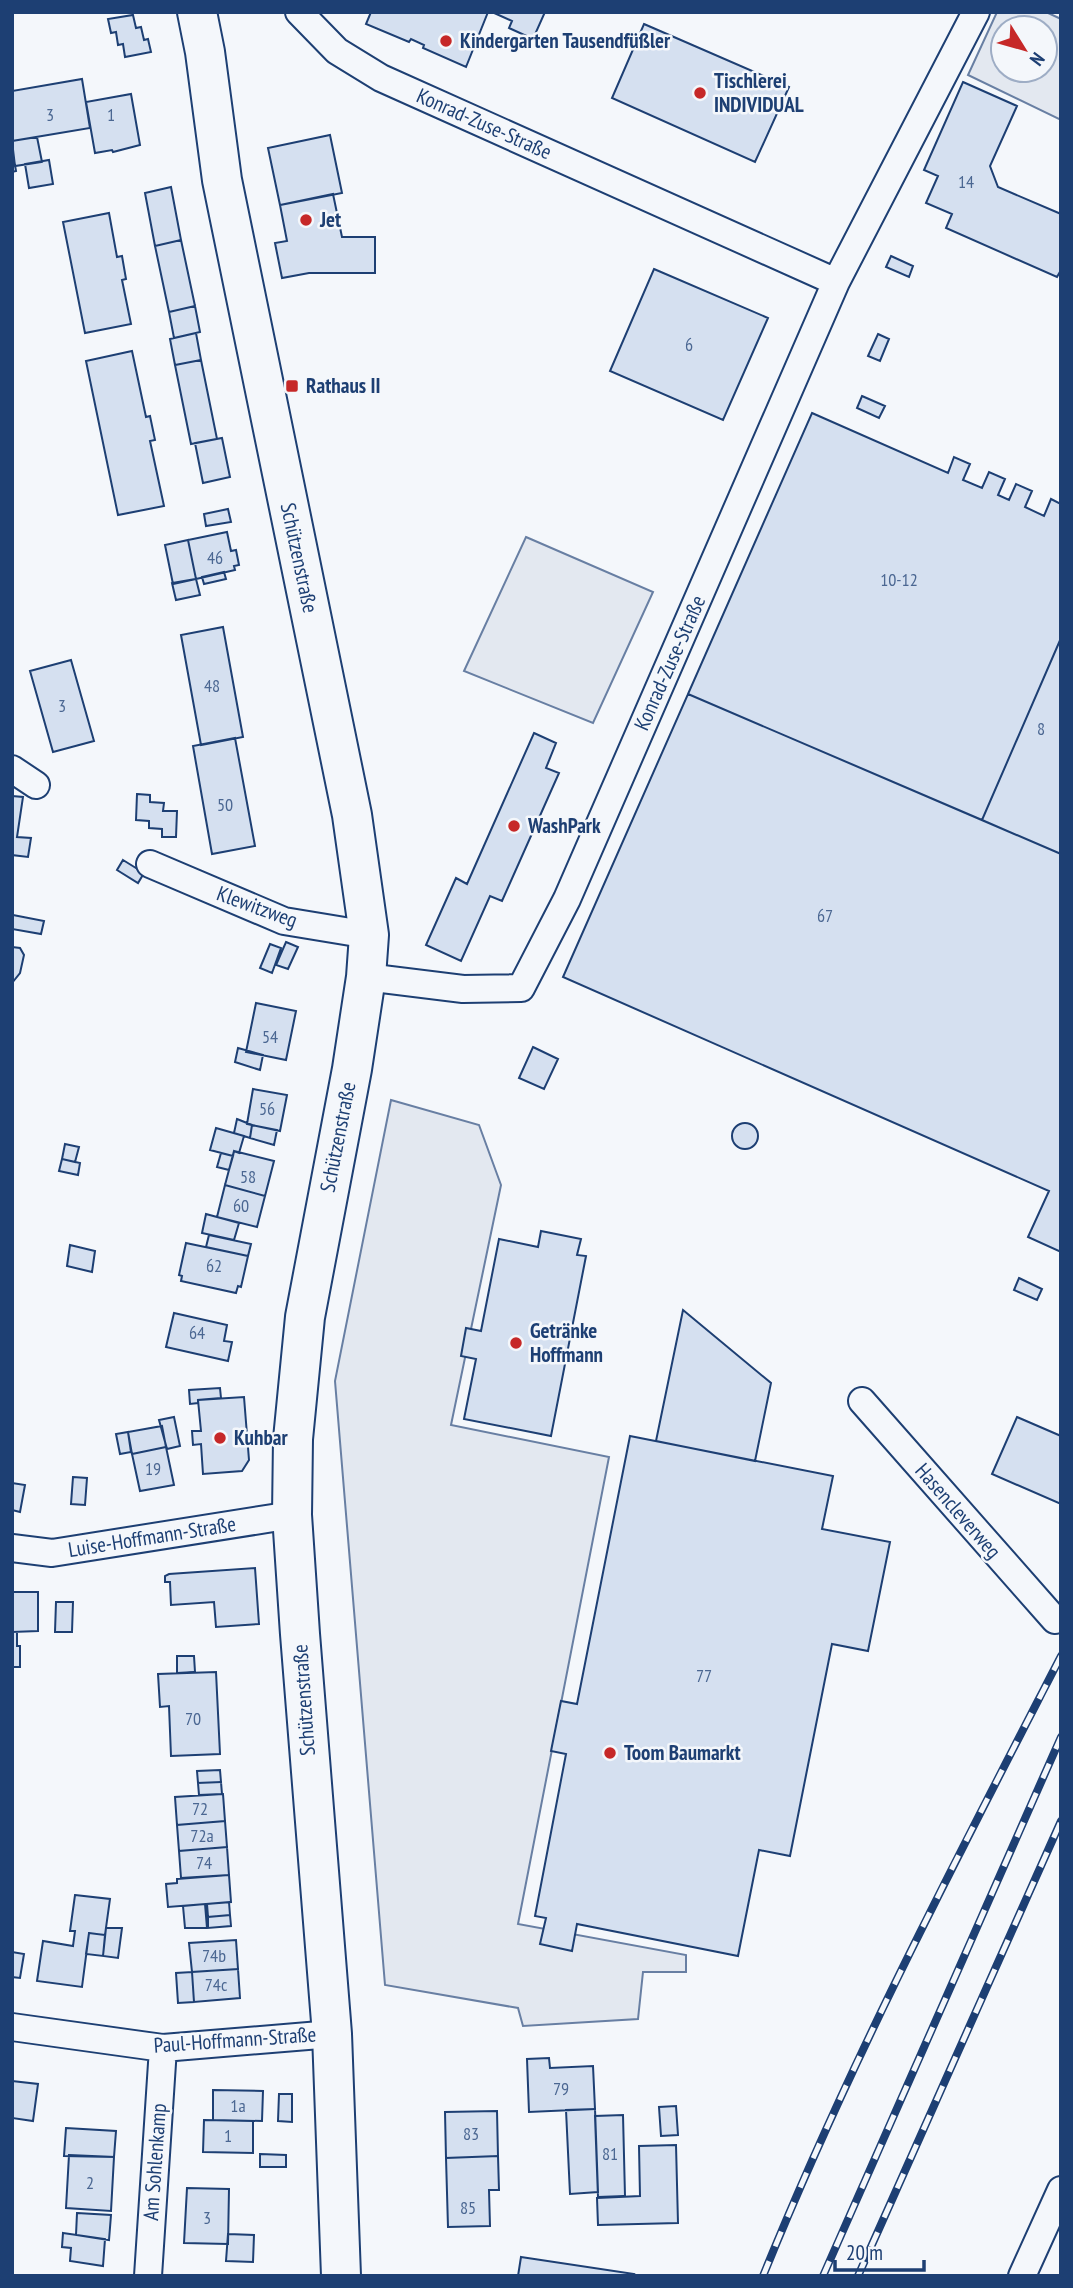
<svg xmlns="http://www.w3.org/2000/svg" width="1073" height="2288" font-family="'PT Sans Narrow',sans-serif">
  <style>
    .parking { fill: #e3e8f0; stroke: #687fa3; stroke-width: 2; fill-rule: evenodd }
    .building { fill: #d5e0f0; stroke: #1d3f73; stroke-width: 2 }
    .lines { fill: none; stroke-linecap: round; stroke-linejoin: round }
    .street-casing { stroke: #1d3f73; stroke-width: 30 }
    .secondary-casing { stroke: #1d3f73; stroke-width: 42 }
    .street { stroke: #f4f7fb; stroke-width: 26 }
    .secondary { stroke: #f4f7fb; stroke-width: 38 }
    .rail-casing { stroke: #1d3f73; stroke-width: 8 }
    .rail { stroke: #f4f7fb; stroke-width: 5; stroke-dasharray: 16; stroke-linecap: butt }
    .poi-dot { fill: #c62828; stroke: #f4f7fb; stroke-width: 2.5 }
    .labels { text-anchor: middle; stroke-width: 5; stroke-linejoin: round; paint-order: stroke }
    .number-label { font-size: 18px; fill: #4b6792 }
    .poi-label { font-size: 21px; font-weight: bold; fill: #1d3f73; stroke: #f4f7fb; text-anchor: start }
    .street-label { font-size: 21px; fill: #1d3f73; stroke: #f4f7fb }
  </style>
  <rect width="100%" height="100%" fill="#f4f7fb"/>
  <!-- parking -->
  <path class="parking" d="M997 12H1046L1061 19V120L968 75ZM1003 28H1045V70H1003Z
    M526 537 653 592 593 723 464 671Z
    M391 1100 479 1125 501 1185 451 1425 609 1457 518 1924 686 1955V1972H643L638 2019 523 2026 518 2008 385 1985 335 1381Z"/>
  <!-- building -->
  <path class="building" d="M371 12H488L466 67 423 48 424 45 411 39 409 42 366 24Z
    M492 12H545L533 39 509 28 512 21Z
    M133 15 136 28 141 27 144 40 148 39 151 52 125 57 123 44 118 45 116 32 111 33 108 19Z
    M644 24 789 87 755 162 612 98Z
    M82 79 90 128 12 141V91Z
    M963 82 1017 106 990 166 998 187 1061 214V270L1057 277 946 228 952 214 926 203 938 176 924 170Z
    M131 94 140 145 113 152 112 150 95 153 86 102Z
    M330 135 342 193 280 205 268 148Z
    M37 137 42 162 15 166 12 141Z
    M12 147 16 171 12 172Z
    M49 160 53 184 29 188 25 164Z
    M171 187 181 240 155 246 145 193Z
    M333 194 342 237H375V273H309L282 278 275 243 287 241 280 205Z
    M109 213 117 257 122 256 126 279 122 280 131 324 85 333 63 222Z
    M181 240 195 306 169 312 155 246Z
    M891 256 913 266 909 277 886 267Z
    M654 269 768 318 723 420 610 371Z
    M195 306 200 332 174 338 169 312Z
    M196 333 201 360 175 365 170 339Z
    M878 334 889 339 880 361 868 356Z
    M132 351 146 417 150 416 155 440 150 441 164 506 118 515 86 361Z
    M201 360 217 439 191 444 175 365Z
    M862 396 885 406 879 418 857 408Z
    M812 413 948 473 954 457 970 464 963 480 982 488 989 472 1005 479 998 495 1009 500 1016 484 1032 491 1025 507 1044 516 1051 499 1061 504V638L982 820 688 694Z
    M222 438 230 477 203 483 195 443Z
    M228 509 231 522 206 526 204 514Z
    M227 532 231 551 236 550 239 565 234 566 235 570 196 579 188 540Z
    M188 540 196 579 173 584 165 545Z
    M224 572 226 579 204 584 202 577Z
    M196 579 200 595 176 600 172 583Z
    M223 627 243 737 201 745 181 635Z
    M1061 638V854L982 820Z
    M71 660 94 741 53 752 30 671Z
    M688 694 1061 854V1252L1028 1237 1049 1191 563 977Z
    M534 733 556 743 546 768 559 773 502 901 490 896 461 961 426 945 456 878 467 884Z
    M235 738 255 846 212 854 193 746Z
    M137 794 150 795V802L164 803 163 811H177L176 837H162V829L149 828V821L136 820Z
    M12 796 23 797 17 837 31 838 28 857 12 855Z
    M123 860 144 873 138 883 117 870Z
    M13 915 44 921 41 934 12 929Z
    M286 942 298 947 288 969 276 965Z
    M270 944 281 948 272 973 260 968Z
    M12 947 20 948 24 955 20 973 12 983Z
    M256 1003 296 1011 286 1060 246 1052Z
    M533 1047 558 1059 544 1089 519 1078Z
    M238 1048 263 1055 260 1070 235 1062Z
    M253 1089 287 1095 280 1131 247 1124Z
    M237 1119 252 1125 250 1138 234 1133Z
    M732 1136a13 13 0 1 1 26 0a13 13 0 1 1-26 0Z
    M252 1125 277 1130 274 1145 250 1138Z
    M216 1128 244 1136 239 1153 234 1151 233 1156 210 1150Z
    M65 1144 79 1147 75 1162 62 1159Z
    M234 1151 274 1161 265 1196 225 1185Z
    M221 1153 233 1156 229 1170 217 1167Z
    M62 1159 80 1163 78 1175 59 1171Z
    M225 1185 265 1196 257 1227 217 1217Z
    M206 1214 239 1223 234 1240 202 1233Z
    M541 1231 581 1239 577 1255 586 1256 551 1436 464 1419 476 1359 461 1356 466 1328 481 1331 499 1239 538 1247Z
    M209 1235 251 1244 248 1256 206 1247Z
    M186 1243 248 1256 241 1287 238 1286 236 1293 181 1281 182 1276 179 1275Z
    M70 1245 95 1251 92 1272 67 1266Z
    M1019 1278 1042 1289 1037 1300 1014 1290Z
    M683 1310 771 1383 755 1461 656 1441Z
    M174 1313 227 1325 224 1341 232 1342 228 1361 166 1347Z
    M220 1388 221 1398 198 1400V1403L190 1404 189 1390Z
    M244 1397 249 1460 242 1471 203 1474 201 1444 193 1445 192 1431H201L198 1400Z
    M174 1417 180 1446 167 1449 159 1420Z
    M1017 1417 1061 1436V1504L992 1474Z
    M162 1426 166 1447 132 1454 128 1432Z
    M128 1432 131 1452 120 1454 116 1434Z
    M630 1436 833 1476 822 1529 890 1542 868 1651 832 1644 790 1856 759 1850 738 1956 577 1924 572 1951 540 1944 546 1918 535 1916 566 1754 551 1751 561 1701 577 1704Z
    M166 1447 174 1485 140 1491 132 1454Z
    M73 1477 87 1478 85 1505 71 1504Z
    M12 1483 25 1485 20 1512 12 1510Z
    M255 1568 259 1624 216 1627 214 1602 171 1605 170 1582H165V1576L169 1574Z
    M12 1592H38V1631L12 1632Z
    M56 1602H73L72 1632H55Z
    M12 1632H17V1646H20V1667H12Z
    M177 1656H194L195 1672 177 1673Z
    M216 1672 220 1754 171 1756 169 1706 160 1707 158 1674Z
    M220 1770 221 1782 198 1783 197 1771Z
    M221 1782 222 1794 199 1795 198 1783Z
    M223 1794 225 1821 177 1825 175 1797Z
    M225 1821 227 1847 179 1851 177 1825Z
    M227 1847 229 1875 181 1878 179 1851Z
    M229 1875 231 1902 168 1907 166 1884 177 1883V1879Z
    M75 1895 110 1899 105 1935 89 1933 82 1987 37 1981 43 1941 73 1946 75 1931H70Z
    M229 1902 230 1915 208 1917 207 1904Z
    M205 1904 207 1928H185L183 1906Z
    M230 1915 231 1926 208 1928V1917Z
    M106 1928H122L118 1958 103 1956Z
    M89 1933 105 1935 103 1956 86 1954Z
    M236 1940 238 1969 192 1972 189 1943Z
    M12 1952 24 1954 20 1978 12 1977Z
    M238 1969 240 1998 194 2002 192 1972Z
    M192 1972 194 2002 178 2003 176 1973Z
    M549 2058 550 2068 593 2066 595 2109 529 2112 527 2059Z
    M12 2081 38 2084 33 2121 12 2118Z
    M213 2090 263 2091 262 2121 213 2120Z
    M279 2094H292V2122L278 2121Z
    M676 2106 678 2135 661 2136 659 2107Z
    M595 2109 598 2192 570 2194 566 2110Z
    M497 2111 498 2156 446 2158 445 2112Z
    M623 2115 625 2196 598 2197 595 2116Z
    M204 2120 253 2121V2153L203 2152Z
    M66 2128 116 2131 114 2157 64 2156Z
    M676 2145 678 2223 598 2225 597 2198 640 2196 639 2146Z
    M260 2154 286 2155V2167H260Z
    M69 2155 114 2157 111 2211 66 2208Z
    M498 2156 499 2190H489L490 2226 448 2227 446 2158Z
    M187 2188 229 2189 228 2244 184 2243Z
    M77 2213 111 2215 109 2240 76 2235Z
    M63 2233 105 2239 103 2266 70 2261 71 2248 62 2247Z
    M228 2234 254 2235 253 2262 226 2261Z
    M521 2257 634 2274 633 2276H518Z"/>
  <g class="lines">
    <!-- street casing -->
    <g class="street-casing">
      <path id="street" d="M299 12 337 51 381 78 836 282 976 12
        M12 769 36 785
        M150 864 284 921 369 935
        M366 977 463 989 521 988 567 899 836 282
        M862 1401 1055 1620
        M12 1548 52 1553 292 1515
        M12 2027 163 2048 332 2034
        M148 2276 163 2048
        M1022 2276 1061 2190"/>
    </g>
    <!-- secondary casing -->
    <g class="secondary-casing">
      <path id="secondary" d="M197 12 205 52 222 180 352 815 369 935 366 977 352 1069 305 1317 293 1439 292 1515 300 1634 332 2034 341 2276"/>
    </g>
    <!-- street -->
    <use href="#street" class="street"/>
    <!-- secondary -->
    <use href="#secondary" class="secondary"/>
    <!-- rail casing -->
    <g class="rail-casing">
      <path id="rail" d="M763 2276C849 2064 956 1860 1061 1656
        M823 2276 1061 1737
        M858 2276 1061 1821"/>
    </g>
    <!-- rail -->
    <use href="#rail" class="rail"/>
  </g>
  <!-- markers -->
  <g class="poi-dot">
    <circle cx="446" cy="41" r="7"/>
    <circle cx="700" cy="93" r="7"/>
    <circle cx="306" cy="220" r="7"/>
    <rect x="285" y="379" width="14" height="14" rx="3.5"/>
    <circle cx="514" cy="826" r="7"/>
    <circle cx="516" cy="1343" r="7"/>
    <circle cx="220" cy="1438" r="7"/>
    <circle cx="610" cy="1753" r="7"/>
  </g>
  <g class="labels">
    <!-- number labels -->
    <g class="number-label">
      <text x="50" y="121">3</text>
      <text x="111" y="121">1</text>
      <text x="966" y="188">14</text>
      <text x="689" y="351">6</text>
      <text x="215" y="564">46</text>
      <text x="899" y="586">10-12</text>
      <text x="212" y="692">48</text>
      <text x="62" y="712">3</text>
      <text x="1041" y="735">8</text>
      <text x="225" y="811">50</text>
      <text x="825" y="922">67</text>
      <text x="270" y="1043">54</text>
      <text x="267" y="1115">56</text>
      <text x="248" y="1183">58</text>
      <text x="241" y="1212">60</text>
      <text x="214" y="1272">62</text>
      <text x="197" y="1339">64</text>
      <text x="153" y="1475">19</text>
      <text x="704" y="1682">77</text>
      <text x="193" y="1725">70</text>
      <text x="200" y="1815">72</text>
      <text x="202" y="1842">72a</text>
      <text x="204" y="1869">74</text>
      <text x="214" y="1962">74b</text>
      <text x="216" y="1991">74c</text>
      <text x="561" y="2095">79</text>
      <text x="238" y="2112">1a</text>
      <text x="471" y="2140">83</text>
      <text x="228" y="2142">1</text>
      <text x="610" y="2160">81</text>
      <text x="90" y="2189">2</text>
      <text x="468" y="2214">85</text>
      <text x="207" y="2224">3</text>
    </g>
    <!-- poi labels -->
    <g class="poi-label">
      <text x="460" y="48">Kindergarten Tausendfüßler</text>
      <text x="714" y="88">Tischlerei<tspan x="714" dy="24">INDIVIDUAL</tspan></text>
      <text x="320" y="227">Jet</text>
      <text x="306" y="393">Rathaus II</text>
      <text x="528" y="833">WashPark</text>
      <text x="530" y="1338">Getränke<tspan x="530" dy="24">Hoffmann</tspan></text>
      <text x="234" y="1445">Kuhbar</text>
      <text x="624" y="1760">Toom Baumarkt</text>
    </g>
    <!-- street labels -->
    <g class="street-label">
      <text transform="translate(484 124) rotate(24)" y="7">Konrad-Zuse-Straße</text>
      <text transform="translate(299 558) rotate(78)" y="7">Schützenstraße</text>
      <text transform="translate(670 663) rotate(-66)" y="7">Konrad-Zuse-Straße</text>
      <text transform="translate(257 907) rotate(20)" y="7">Klewitzweg</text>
      <text transform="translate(338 1137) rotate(-79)" y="7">Schützenstraße</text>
      <text transform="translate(958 1511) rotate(49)" y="7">Hasencleverweg</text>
      <text transform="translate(152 1537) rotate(-9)" y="7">Luise-Hoffmann-Straße</text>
      <text transform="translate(304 1700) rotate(-94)" y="7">Schützenstraße</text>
      <text transform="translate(235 2040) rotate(-4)" y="7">Paul-Hoffmann-Straße</text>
      <text transform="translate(155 2162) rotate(-86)" y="7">Am Sohlenkamp</text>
    </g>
  </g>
  <!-- border -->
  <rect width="1073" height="2288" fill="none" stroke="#1d3f73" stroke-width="28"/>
  <!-- north arrow -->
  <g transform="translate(1024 49) rotate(127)"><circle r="33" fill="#f4f7fb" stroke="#9eadc5" stroke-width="2"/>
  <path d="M0-5L12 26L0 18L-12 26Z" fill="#c62828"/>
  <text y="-10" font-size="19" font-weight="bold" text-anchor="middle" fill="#1d3f73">N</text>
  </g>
  <!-- scale -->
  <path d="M835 2260v10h89v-10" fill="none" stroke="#1d3f73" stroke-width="3.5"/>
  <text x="846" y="2260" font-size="21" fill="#1d3f73" stroke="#f4f7fb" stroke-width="5" paint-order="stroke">20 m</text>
</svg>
